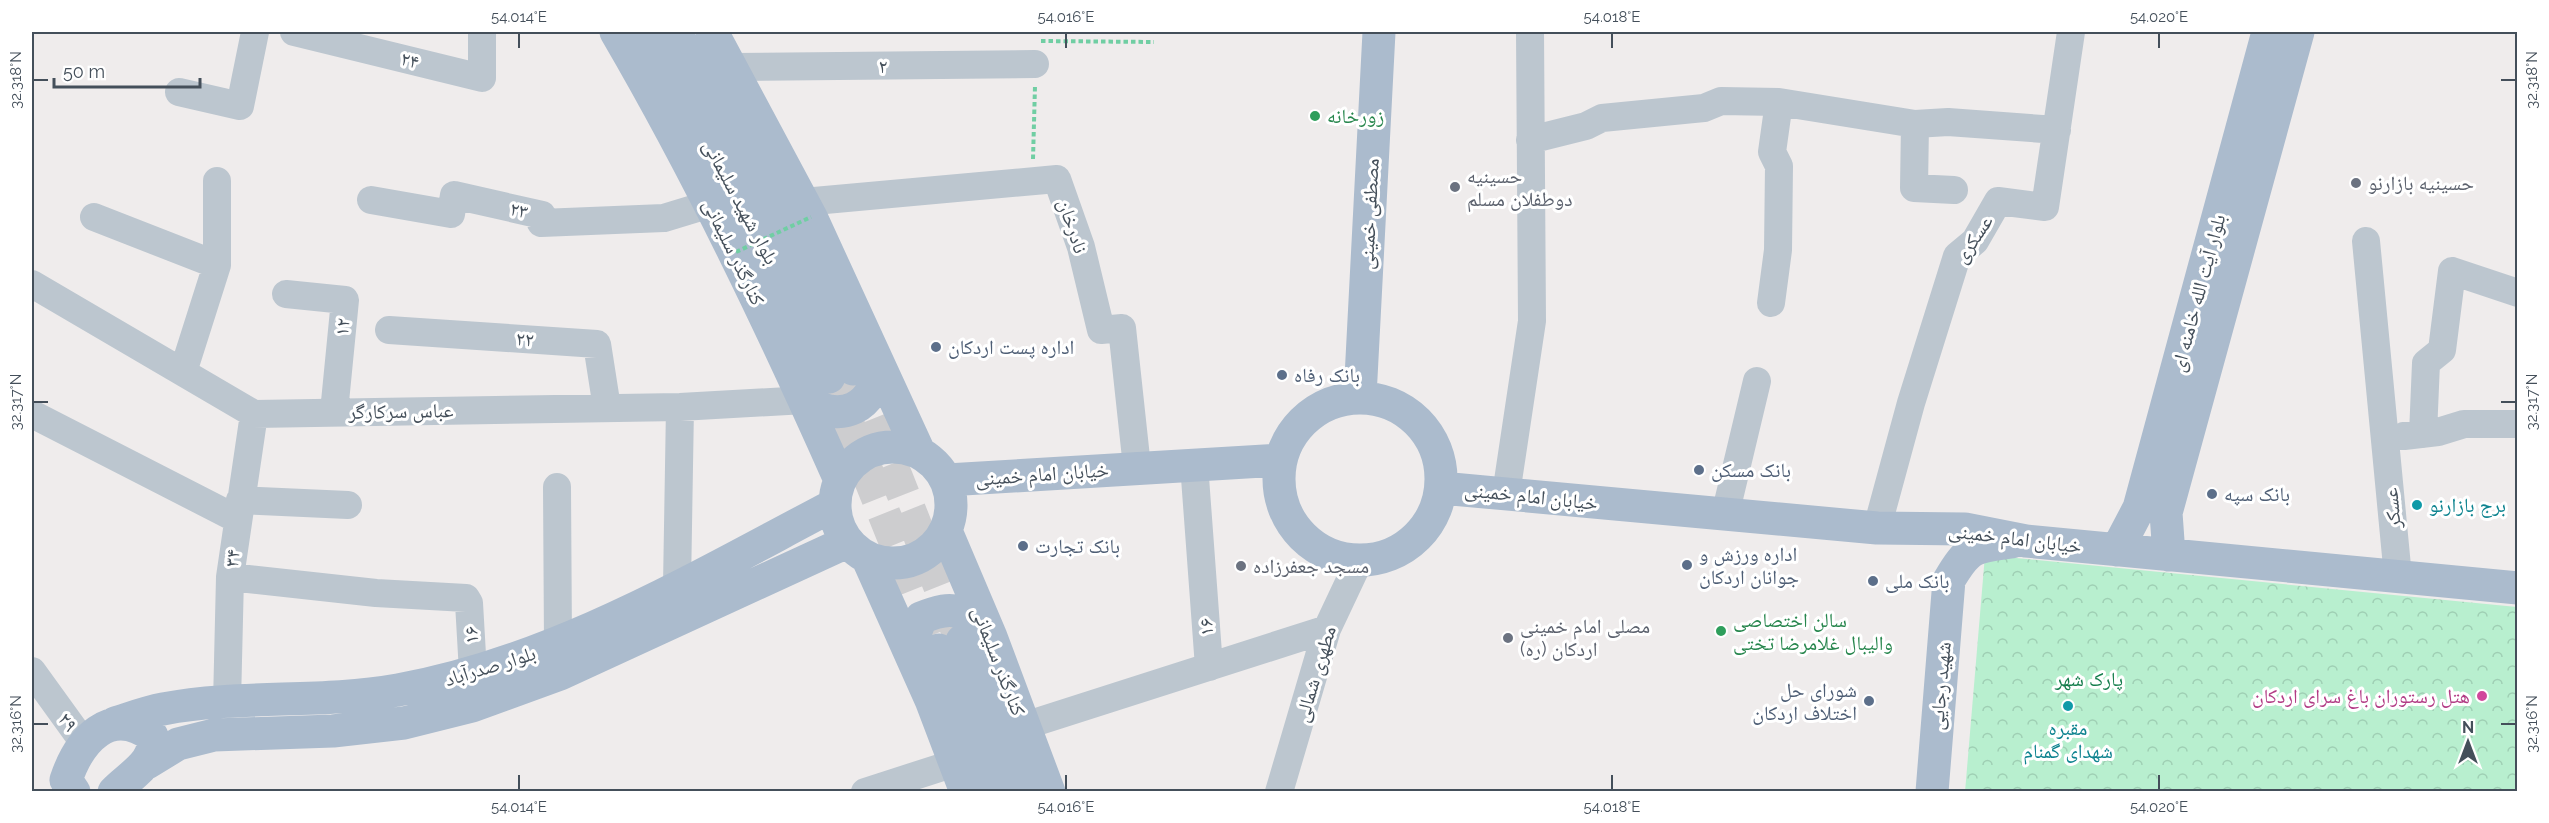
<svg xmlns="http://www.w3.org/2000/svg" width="2549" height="823" font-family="Raleway,'Noto Naskh Arabic',sans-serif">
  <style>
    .park { fill: url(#park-crowns) }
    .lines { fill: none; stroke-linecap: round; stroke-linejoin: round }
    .major-tunnel { stroke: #cdcdcf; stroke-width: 33; stroke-dasharray: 33 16; stroke-linecap: butt }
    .path { stroke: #70cea3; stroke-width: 4; stroke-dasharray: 4.5 3; stroke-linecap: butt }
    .minor { stroke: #bcc6cf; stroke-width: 28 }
    .major { stroke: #abbbcd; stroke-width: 33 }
    .path-bridge { stroke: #70cea3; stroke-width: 4; stroke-dasharray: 4.5 3; stroke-linecap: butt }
    .ticks { fill: none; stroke: #444f5a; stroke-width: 2 }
    .leisure-dot { fill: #2e9e5b; stroke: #fff; stroke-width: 2 }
    .worship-dot { fill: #6b7280; stroke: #fff; stroke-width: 2 }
    .service-dot { fill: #5c6f8a; stroke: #fff; stroke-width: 2 }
    .culture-dot { fill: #0f9aa8; stroke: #fff; stroke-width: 2 }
    .hotel-dot { fill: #d1479c; stroke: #fff; stroke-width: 2 }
    .labels { text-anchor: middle; stroke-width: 6; stroke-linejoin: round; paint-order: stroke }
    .street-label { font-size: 20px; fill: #444f5a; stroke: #fff }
    .leisure-label { font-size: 20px; fill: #27864d; stroke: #fff; text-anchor: start }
    .worship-label { font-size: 20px; fill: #5b616d; stroke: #fff; text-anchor: start }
    .service-label { font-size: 20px; fill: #4e5e75; stroke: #fff; text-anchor: start }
    .culture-label { font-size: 20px; fill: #0d838f; stroke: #fff; text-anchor: start }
    .park-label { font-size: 20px; fill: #147d4c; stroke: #fff }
    .hotel-label { font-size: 20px; fill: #b23c85; stroke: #fff; text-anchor: end }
    .neatline { fill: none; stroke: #444f5a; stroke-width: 2 }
    .ticks-label { font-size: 15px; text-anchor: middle; fill: #444f5a }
  </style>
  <defs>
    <pattern id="park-crowns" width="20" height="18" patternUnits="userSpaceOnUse" patternTransform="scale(1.5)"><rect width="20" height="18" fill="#b8efcf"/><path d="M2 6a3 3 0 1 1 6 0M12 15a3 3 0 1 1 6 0" fill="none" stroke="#9fcfb4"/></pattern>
  </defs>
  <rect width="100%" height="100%" fill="#efecec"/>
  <!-- park -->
  <path class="park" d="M1985 555 2517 607V791L1965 792Z"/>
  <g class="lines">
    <!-- major-tunnel -->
    <path class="major-tunnel" d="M855 373 960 637
      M829 377 936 643"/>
    <!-- path -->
    <path class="path" d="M1041 41 1154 42
      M1033 159 1035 86"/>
    <!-- minor -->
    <path class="minor" d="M294 32 482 78V32
      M732 67 1035 64
      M179 92 240 106 255 32
      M1915 124 1948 122 2057 130
      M1530 140 1586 126 1602 118 1704 108 1721 101 1779 102 1915 124 1914 188 1954 190
      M371 200 451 214 454 195 542 215 541 223 664 218 710 204
      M803 202 1057 179 1081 247 1101 330 1122 328 1137 467
      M94 217 217 265
      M2366 241 2398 577
      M32 284 254 414 680 407 805 400
      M286 294 345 300 334 412
      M1771 303 1778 250 1779 166 1772 152 1779 102
      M389 330 597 344 607 408
      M183 372 217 265V181
      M34 415 237 519
      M2423 434 2426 363 2442 350 2452 271 2518 293
      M2404 436 2438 432 2464 424H2518
      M1194 464 1209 667
      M557 487 558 643
      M1506 494 1532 321 1530 32
      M240 500 348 505
      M1725 515 1757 381
      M1877 528 1911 403 1957 256 1975 241 1998 201 2045 207 2071 32
      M230 577 376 593 466 598 469 603 473 672
      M677 586 680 407
      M32 671 84 743
      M227 703 230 577 254 414
      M1024 726 1327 629
      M865 792 955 763
      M1279 792 1327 629 1360 559"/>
    <!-- major -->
    <path class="major" d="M616 32C700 176 772 327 840 480
      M645 32 750 216 829 377
      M675 32 773 204 853 369
      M712 32 811 217 919 452
      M1360 397 1379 32
      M1279 479a81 81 0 1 1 162 0a81 81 0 1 1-162 0Z
      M805 400C841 425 875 408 879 365
      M835 505a58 58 0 1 1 116 0a58 58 0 1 1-116 0Z
      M947 480 1281 460
      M1441 488 1877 528 1965 529 2026 541 2518 588
      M946 531 991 637 1049 792
      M2117 550 2139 508 2268 32
      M2169 555 2166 513 2298 32
      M868 559 931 700 966 792
      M962 641 1020 792
      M939 650 992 792
      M913 658 914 636 921 618C956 603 965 611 990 636
      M115 723C131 718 147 712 163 709 240 694 320 704 398 690 554 662 695 578 834 505
      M147 763 178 744 214 735 333 731 404 723 472 706 560 674 847 542
      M74 792 66 780C79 741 110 704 152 736 159 761 129 776 114 792
      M1932 792 1949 580C1969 546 1974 547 2012 542"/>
    <!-- path-bridge -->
    <path class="path-bridge" d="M736 252 811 217"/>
  </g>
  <!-- ticks -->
  <path class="ticks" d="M519 33V48M1066 33V48M1612 33V48M2159 33V48M33 80H48M2501 80H2516M33 402H48M2501 402H2516M33 724H48M2501 724H2516M519 775V790M1066 775V790M1612 775V790M2159 775V790"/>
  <!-- markers -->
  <g class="leisure-dot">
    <circle cx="1315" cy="116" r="6"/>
    <circle cx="1721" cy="631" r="6"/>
  </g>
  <g class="worship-dot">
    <circle cx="2356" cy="183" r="6"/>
    <circle cx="1455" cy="187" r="6"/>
    <circle cx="1241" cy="566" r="6"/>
    <circle cx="1508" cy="638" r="6"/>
  </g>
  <g class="service-dot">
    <circle cx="936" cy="347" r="6"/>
    <circle cx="1282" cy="375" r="6"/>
    <circle cx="1699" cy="470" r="6"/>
    <circle cx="2212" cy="494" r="6"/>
    <circle cx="1023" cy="546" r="6"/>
    <circle cx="1687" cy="565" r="6"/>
    <circle cx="1873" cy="581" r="6"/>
    <circle cx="1869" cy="701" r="6"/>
  </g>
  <g class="culture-dot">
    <circle cx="2417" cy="505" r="6"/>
    <circle cx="2068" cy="706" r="6"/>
  </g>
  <circle class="hotel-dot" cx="2482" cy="696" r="6"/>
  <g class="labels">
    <!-- street labels -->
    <g class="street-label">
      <text transform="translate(410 60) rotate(14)" y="7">۲۴</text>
      <text x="883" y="73">۲</text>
      <text transform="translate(741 202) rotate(62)" y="7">بلوار شهید سلیمانی</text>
      <text transform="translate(519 210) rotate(13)" y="7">۲۳</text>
      <text transform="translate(1369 214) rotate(-87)" y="7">مصطفی خمینی</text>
      <text transform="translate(1073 226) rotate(72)" y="7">نادرخان</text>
      <text transform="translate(1973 239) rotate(-56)" y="7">عسکری</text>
      <text transform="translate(734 252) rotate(64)" y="7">کنارگذر سلیمانی</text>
      <text transform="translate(2198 293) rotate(-75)" y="7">بلوار آیت الله خامنه ای</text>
      <text transform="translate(342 327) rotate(-84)" y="7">۱۲</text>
      <text transform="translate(525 339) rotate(4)" y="7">۲۲</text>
      <text transform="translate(401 411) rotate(-1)" y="7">عباس سرکارگر</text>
      <text transform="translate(1042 474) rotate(-4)" y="7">خیابان امام خمینی</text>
      <text transform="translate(1531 496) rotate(6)" y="7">خیابان امام خمینی</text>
      <text transform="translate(2392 508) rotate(-95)" y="7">عسکر</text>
      <text transform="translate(2015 538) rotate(7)" y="7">خیابان امام خمینی</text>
      <text transform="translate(232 558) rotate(-84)" y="7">۳۴</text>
      <text transform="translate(1206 627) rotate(-94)" y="7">۱۶</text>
      <text transform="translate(471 635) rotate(-93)" y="7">۱۶</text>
      <text transform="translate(999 661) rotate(69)" y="7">کنارگذر سلیمانی</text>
      <text transform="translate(490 666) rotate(-17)" y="7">بلوار صدرآباد</text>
      <text transform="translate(1315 674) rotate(-73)" y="7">مطهری شمالی</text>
      <text transform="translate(1940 686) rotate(-85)" y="7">شهید رجایی</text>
      <text transform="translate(68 722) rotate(52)" y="7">۲۹</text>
    </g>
    <!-- leisure labels -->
    <g class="leisure-label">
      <text x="1327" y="123">زورخانه</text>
      <text x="1733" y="627">سالن اختصاصی<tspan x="1733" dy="23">والیبال غلامرضا تختی</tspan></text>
    </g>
    <!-- worship labels -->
    <g class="worship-label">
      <text x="1467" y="183">حسینیه<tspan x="1467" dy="23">دوطفلان مسلم</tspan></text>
      <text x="2368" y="190">حسینیه بازارنو</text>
      <text x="1253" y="573">مسجد جعفرزاده</text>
      <text x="1520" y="633">مصلی امام خمینی<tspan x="1520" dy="23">(ره) اردکان</tspan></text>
    </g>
    <!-- service labels -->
    <g class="service-label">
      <text x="948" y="354">اداره پست اردکان</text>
      <text x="1294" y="382">بانک رفاه</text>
      <text x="1711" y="477">بانک مسکن</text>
      <text x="2224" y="501">بانک سپه</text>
      <text x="1035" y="553">بانک تجارت</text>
      <text x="1699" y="561">اداره ورزش و<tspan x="1699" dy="23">جوانان اردکان</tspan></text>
      <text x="1885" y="588">بانک ملی</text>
      <text x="1857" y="697" text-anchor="end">شورای حل<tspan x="1857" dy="23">اختلاف اردکان</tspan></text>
    </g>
    <!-- culture labels -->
    <g class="culture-label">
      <text x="2429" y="512">برج بازارنو</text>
      <text x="2068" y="735" text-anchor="middle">مقبره<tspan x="2068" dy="23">شهدای گمنام</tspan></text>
    </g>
    <!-- park labels -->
    <g class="park-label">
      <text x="2089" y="686">پارک شهر</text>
    </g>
    <!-- hotel labels -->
    <g class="hotel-label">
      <text x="2470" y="703">هتل رستوران باغ سرای اردکان</text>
    </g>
  </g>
  <!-- border -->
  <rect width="2549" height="823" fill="none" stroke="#ffffff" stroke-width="66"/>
  <!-- north arrow -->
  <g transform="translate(2468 742)" stroke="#ffffff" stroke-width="4.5" paint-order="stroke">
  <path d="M0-4.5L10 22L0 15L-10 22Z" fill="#444f5a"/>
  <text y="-9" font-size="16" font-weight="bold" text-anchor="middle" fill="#444f5a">N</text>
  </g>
  <!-- scale -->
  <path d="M54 78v9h146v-9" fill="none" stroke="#444f5a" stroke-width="3"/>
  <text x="63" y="78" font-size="18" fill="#444f5a" stroke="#ffffff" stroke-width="4.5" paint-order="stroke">50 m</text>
  <rect x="33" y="33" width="2483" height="757" class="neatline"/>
  <g class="ticks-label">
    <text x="519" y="22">54.014°E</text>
    <text x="1066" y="22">54.016°E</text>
    <text x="1612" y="22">54.018°E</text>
    <text x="2159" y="22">54.020°E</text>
    <text transform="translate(16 80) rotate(-90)" y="5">32.318°N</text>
    <text transform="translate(2532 80) rotate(-90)" y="5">32.318°N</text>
    <text transform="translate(16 402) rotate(-90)" y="5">32.317°N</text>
    <text transform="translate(2532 402) rotate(-90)" y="5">32.317°N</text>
    <text transform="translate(16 724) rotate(-90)" y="5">32.316°N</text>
    <text transform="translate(2532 724) rotate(-90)" y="5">32.316°N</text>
    <text x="519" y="812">54.014°E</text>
    <text x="1066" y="812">54.016°E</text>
    <text x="1612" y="812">54.018°E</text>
    <text x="2159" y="812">54.020°E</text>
  </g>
</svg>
